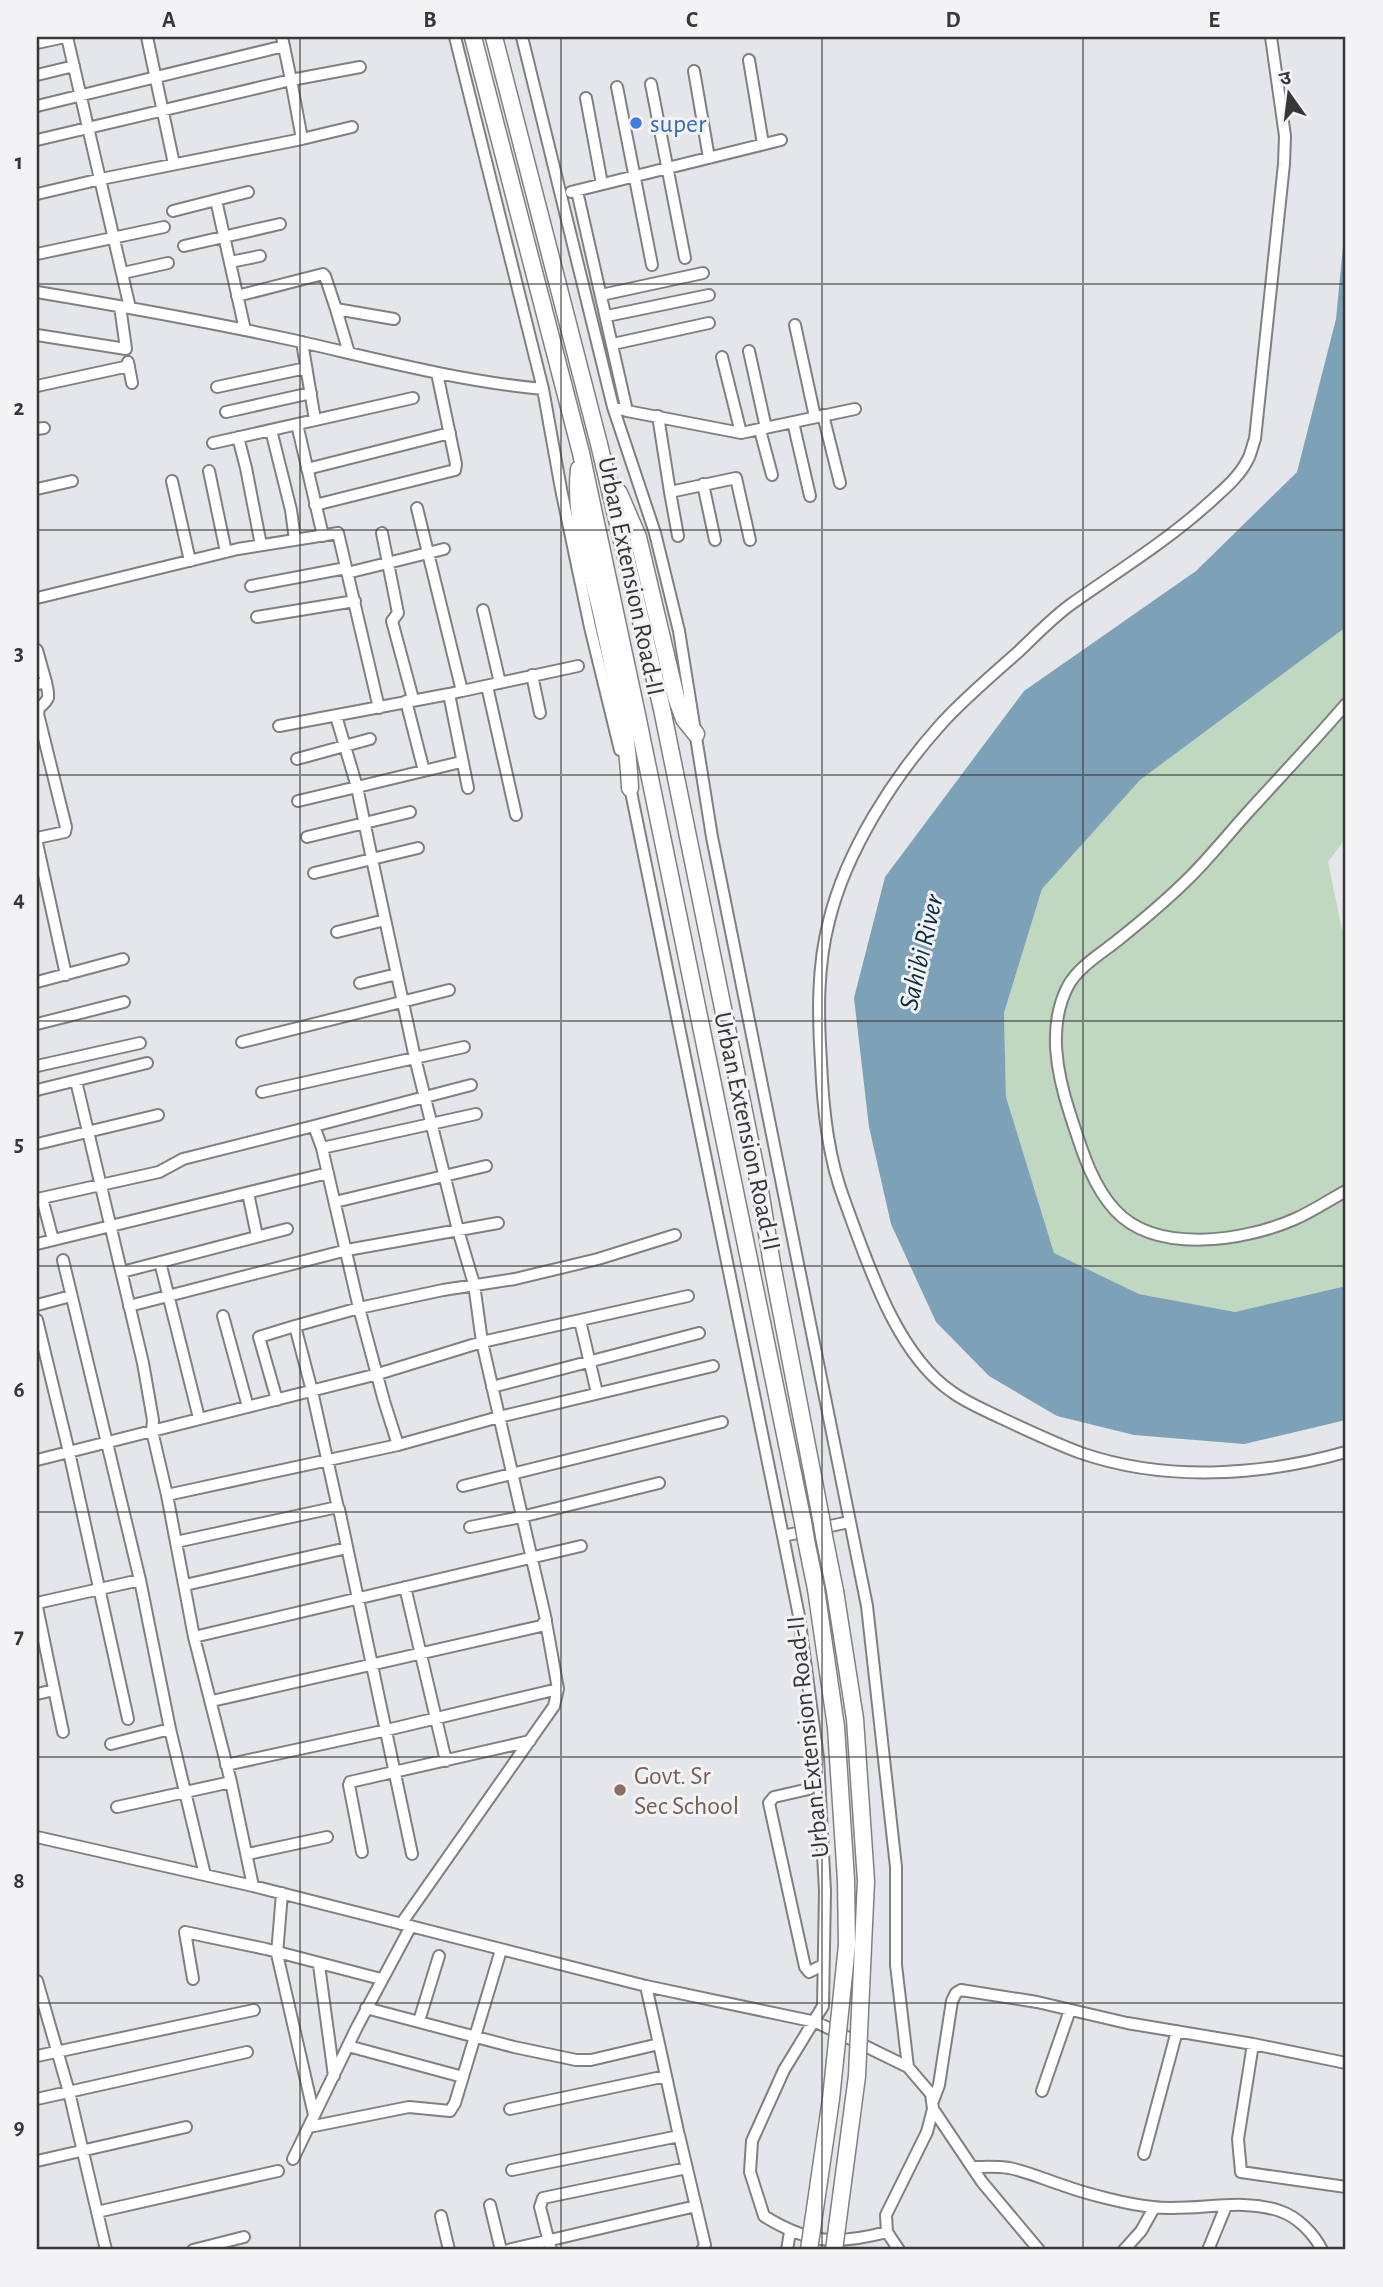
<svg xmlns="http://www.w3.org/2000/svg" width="1383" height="2287" font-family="'Alegreya Sans','Noto Sans Devanagari',sans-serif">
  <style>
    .green { fill: #c0d8bf }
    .water { fill: #7da2b8 }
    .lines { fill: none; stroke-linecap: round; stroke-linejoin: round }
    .minor-casing { stroke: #808083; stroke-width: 14 }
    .highway-casing { stroke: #808083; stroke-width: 19 }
    .minor { stroke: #fff; stroke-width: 10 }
    .highway { stroke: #fff; stroke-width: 16 }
    .highway-bridge-casing { stroke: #808083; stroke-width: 19; stroke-linecap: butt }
    .highway-bridge { stroke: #fff; stroke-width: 16 }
    .grid { fill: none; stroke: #373738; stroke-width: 2; stroke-opacity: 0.55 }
    .shop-dot { fill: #3f7fe0; stroke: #f3f3f6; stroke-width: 2.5 }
    .education-dot { fill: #8d6e63; stroke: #f3f3f6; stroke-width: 2.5 }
    .labels { text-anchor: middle; stroke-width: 6; stroke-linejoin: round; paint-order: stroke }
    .shop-label { font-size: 26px; fill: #366cbe; stroke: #f3f3f6; text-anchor: start }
    .street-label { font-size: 26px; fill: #373738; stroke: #f3f3f6 }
    .education-label { font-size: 26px; fill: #785e54; stroke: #f3f3f6; text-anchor: start }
    .water-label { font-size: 28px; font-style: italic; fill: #0c2d3e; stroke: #f3f3f6 }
    .neatline { fill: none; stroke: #373738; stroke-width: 2.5 }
    .grid-label { font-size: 23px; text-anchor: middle; font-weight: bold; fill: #373738 }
  </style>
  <rect width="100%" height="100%" fill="#e5e6e9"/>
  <!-- green -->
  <path class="green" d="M1346 627V838L1328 862 1342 929H1346V1286L1235 1312 1139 1294 1054 1253 1006 1097 1004 1013 1042 889 1140 780Z"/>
  <!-- water -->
  <path class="water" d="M1346 215V627L1140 780 1042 889 1004 1013 1006 1097 1054 1253 1139 1294 1235 1312 1346 1286V1420L1244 1444 1134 1435 1057 1416 989 1376 936 1322 891 1224 869 1127 854 998 885 877 1024 691 1196 571 1297 472 1336 319Z"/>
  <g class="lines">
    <!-- minor casing -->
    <g class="minor-casing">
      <path id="minor" d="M67 37 130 308
        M147 37 174 164
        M455 37 543 389 561 489 590 627 620 750
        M522 37 613 407 655 533 679 631 712 837 867 1606 896 1867V1965L908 2067
        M1271 37 1285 136 1284 164 1255 439C1252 446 1251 455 1247 461 1239 477 1223 490 1210 502 1167 541 1118 571 1070 605 1051 619 1034 637 1017 653 992 675 965 698 942 723 894 776 846 851 829 921 817 967 818 1015 821 1062 823 1109 828 1158 845 1202 868 1264 896 1354 952 1392 967 1403 985 1410 1001 1418 1027 1430 1054 1443 1081 1453 1165 1482 1261 1476 1346 1452
        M37 43 65 37
        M749 60 763 144
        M694 71 709 158
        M37 75 74 66
        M651 84 685 258
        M617 87 652 265
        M586 98 602 184
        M37 106 284 46
        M302 139 352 127
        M37 140 291 80 282 37
        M577 191 627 411 613 407
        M571 192 781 140
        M37 194 101 179 302 139 291 80 360 67
        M173 211 216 200
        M184 246 280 224
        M37 254 164 227
        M230 262 260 256
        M123 273 168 263
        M37 292C121 306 205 321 288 339 373 358 457 381 543 389
        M601 295 703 273
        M237 296 323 274 325 276 336 309 394 319
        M336 309 349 353
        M607 316 709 295
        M795 325 815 417
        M245 330 216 200 248 192
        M37 335 126 349 120 306
        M302 342 315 420
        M613 344 709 323
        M749 351 766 428
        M722 357 741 433
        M128 362 132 383
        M37 386 129 366
        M217 387 306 368
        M627 411 741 433 855 409
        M226 412 311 393
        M823 415 840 483
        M658 416 670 492 736 478 750 540
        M793 422 810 496
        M297 424 323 536
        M37 429 44 428
        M271 430 291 510 295 540
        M760 430 772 475
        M238 437 246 468 261 545
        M213 443 413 398
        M307 469 450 433
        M209 471 226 552
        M172 481 190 561
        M703 484 715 540
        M37 489 72 481
        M670 492 678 536
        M315 505 455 470 456 464 437 373
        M417 508 462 691 449 694
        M382 533 398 613 392 621 413 699
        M347 573 444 549
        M251 586 346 568
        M37 598 238 549 338 533 379 708
        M483 610 500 683
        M257 617 355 601
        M37 650 46 682
        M532 675 540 713
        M37 684 46 682C49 697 51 698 39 708L38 714 66 827 65 832 37 838
        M487 686 516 815
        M462 691 578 666
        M406 701 424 771
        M1346 704C1315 740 1282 775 1250 810 1230 832 1211 856 1190 877 1168 899 1143 920 1118 940 1102 953 1078 967 1068 986 1047 1026 1057 1074 1070 1114 1081 1147 1091 1184 1115 1210 1156 1255 1245 1241 1295 1219 1313 1211 1329 1200 1346 1191
        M336 716 357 787 461 762
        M279 726 449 694 468 788
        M297 759 370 739
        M629 782 783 1536 799 1616 818 1758 825 1891 823 2006 784 2070 752 2141 750 2172 764 2216C809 2244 837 2245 887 2232
        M298 801 357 787 372 859 418 848
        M307 837 410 812
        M37 843 66 975
        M337 932 385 920
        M37 982 123 959
        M360 983 397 974
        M37 1024 124 1002
        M242 1042 449 990
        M37 1066 140 1043
        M76 1081 143 1363 153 1420 152 1431 167 1495 194 1637 231 1782 253 1886
        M37 1090 147 1063
        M262 1092 464 1047
        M314 1126 471 1085
        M37 1144 158 1115
        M322 1148 476 1114
        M248 1193 257 1236
        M42 1198 159 1172 183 1159 314 1126 322 1148 359 1308 384 1401 398 1445
        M37 1199 42 1198 53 1240
        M335 1202 486 1166
        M37 1244 328 1173
        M63 1260 140 1580 170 1729
        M160 1262 199 1418
        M122 1272 287 1229
        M37 1305 71 1296
        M129 1306 347 1250 498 1223
        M223 1316 248 1407
        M37 1320 69 1452 128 1719
        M580 1321 597 1393
        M492 1387 699 1333
        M277 1400 259 1337 295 1326
        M37 1460 378 1374 482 1342 688 1296
        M463 1486 722 1422
        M167 1495 398 1445 499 1417 713 1366
        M338 1508 312 1391 295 1326 359 1308 443 1290 515 1279 598 1259 675 1235
        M470 1527 521 1517 659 1483
        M783 1536 849 1522
        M176 1542 333 1508 339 1509 412 1854
        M185 1585 347 1548
        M405 1587 446 1761
        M37 1603 140 1580
        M37 1607 63 1732
        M194 1637 581 1546
        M37 1694 54 1690
        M212 1701 541 1626 546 1620 482 1342 474 1284 458 1230 415 1058 372 859 314 873
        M111 1744 170 1729 205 1875
        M226 1765 387 1730 558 1689
        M809 1789 774 1797 769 1803 805 1967 809 1972 823 1965
        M117 1807 231 1782
        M37 1837 253 1886 646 1986 816 2022 908 2067 931 2094 933 2109 927 2132 886 2215 887 2232 899 2250
        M362 1852 349 1785 350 1782 530 1741
        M248 1854 327 1837
        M282 1893 277 1954 314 2115
        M401 1924 554 1706 558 1689 546 1622
        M319 1965 334 2076
        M193 1979 185 1932 266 1949 381 1979
        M37 1981 69 2092 106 2250
        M366 2008 514 2047 576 2060H591L659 2044 646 1986
        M419 2021 439 1956
        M1253 2044 1238 2139 1241 2172 1346 2187
        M348 2046 463 2077
        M37 2056 254 2010
        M1042 2091 1070 2010
        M37 2099 247 2052
        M933 2101 939 2085 952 2001 956 1993 961 1990 1037 2002 1127 2023 1253 2044 1346 2063
        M510 2109 666 2076
        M933 2109 982 2182 1039 2250
        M309 2127 409 2107 450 2111 455 2103 501 1950
        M679 2135 705 2245 702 2250
        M1144 2154 1177 2031
        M293 2159 357 2027 411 1926
        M37 2161 186 2127
        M972 2167C984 2167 997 2166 1009 2168 1029 2172 1046 2180 1065 2186 1087 2194 1130 2205 1153 2207 1195 2212 1239 2197 1280 2211 1298 2217 1314 2234 1322 2250
        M512 2170 679 2136 659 2044
        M490 2205 501 2250
        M97 2212 278 2171
        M441 2216 449 2250
        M193 2250 244 2237
        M508 2250 696 2206
        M551 2250 540 2207 543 2198 687 2168
        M787 2250 790 2232
        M1124 2250 1141 2231 1154 2208
        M1208 2250 1226 2206"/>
    </g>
    <!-- highway casing -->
    <g class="highway-casing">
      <path id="highway" d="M473 37 581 453 636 710 803 1522
        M494 37 599 444 662 709 760 1190 772 1264 821 1518
        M579 469C574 515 589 562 600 607 614 670 627 724 630 788
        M612 485 619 493 638 537 676 697 684 719 696 734
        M824 1536 835 1591
        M806 1540 816 1589"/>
    </g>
    <!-- minor -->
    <use href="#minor" class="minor"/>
    <!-- highway -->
    <use href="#highway" class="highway"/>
    <!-- highway-bridge casing -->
    <g class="highway-bridge-casing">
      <path id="highway-bridge" d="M821 1518 824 1536
        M803 1522 806 1540
        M809 2250 831 2099 847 1945 846 1880 836 1727 816 1589
        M834 2250 857 2076 866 1881 855 1719 835 1591"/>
    </g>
    <!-- highway-bridge -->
    <use href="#highway-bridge" class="highway-bridge"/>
  </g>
  <!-- grid -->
  <path class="grid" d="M300 37V2250M561 37V2250M822 37V2250M1083 37V2250M37 284H1346M37 530H1346M37 775H1346M37 1021H1346M37 1266H1346M37 1512H1346M37 1757H1346M37 2003H1346"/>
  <!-- markers -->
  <circle class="shop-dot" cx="636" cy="123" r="7"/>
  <circle class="education-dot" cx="620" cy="1790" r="7"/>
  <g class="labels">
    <!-- shop labels -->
    <g class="shop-label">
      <text x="650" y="132">super</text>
    </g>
    <!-- street labels -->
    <g class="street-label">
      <text transform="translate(632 576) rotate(78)" y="9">Urban Extension Road-II</text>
      <text transform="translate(748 1131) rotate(78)" y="9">Urban Extension Road-II</text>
      <text transform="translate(807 1737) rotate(-96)" y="9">Urban Extension Road-II</text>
    </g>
    <!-- education labels -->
    <g class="education-label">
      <text x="634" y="1784">Govt. Sr<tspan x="634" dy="30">Sec School</tspan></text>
    </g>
    <!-- water labels -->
    <g class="water-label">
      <text transform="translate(920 952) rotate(-77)" y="10">Sahibi River</text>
    </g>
  </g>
  <!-- border -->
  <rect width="1383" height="2287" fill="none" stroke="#f3f3f6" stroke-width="77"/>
  <!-- north arrow -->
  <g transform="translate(1289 94) rotate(346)" stroke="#f3f3f6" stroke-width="5" paint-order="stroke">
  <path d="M0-5L12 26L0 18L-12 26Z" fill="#373738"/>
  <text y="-10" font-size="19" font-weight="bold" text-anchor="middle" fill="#373738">उ</text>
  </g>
  <rect x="38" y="38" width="1306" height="2210" class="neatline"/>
  <g class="grid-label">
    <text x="169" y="27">A</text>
    <text x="430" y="27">B</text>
    <text x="692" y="27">C</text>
    <text x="953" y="27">D</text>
    <text x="1214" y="27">E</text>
    <text x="19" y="169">1</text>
    <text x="19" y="415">2</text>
    <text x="19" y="660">3</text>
    <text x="19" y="906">4</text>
    <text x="19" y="1151">5</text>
    <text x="19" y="1397">6</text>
    <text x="19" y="1643">7</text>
    <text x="19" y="1888">8</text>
    <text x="19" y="2134">9</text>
  </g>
</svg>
